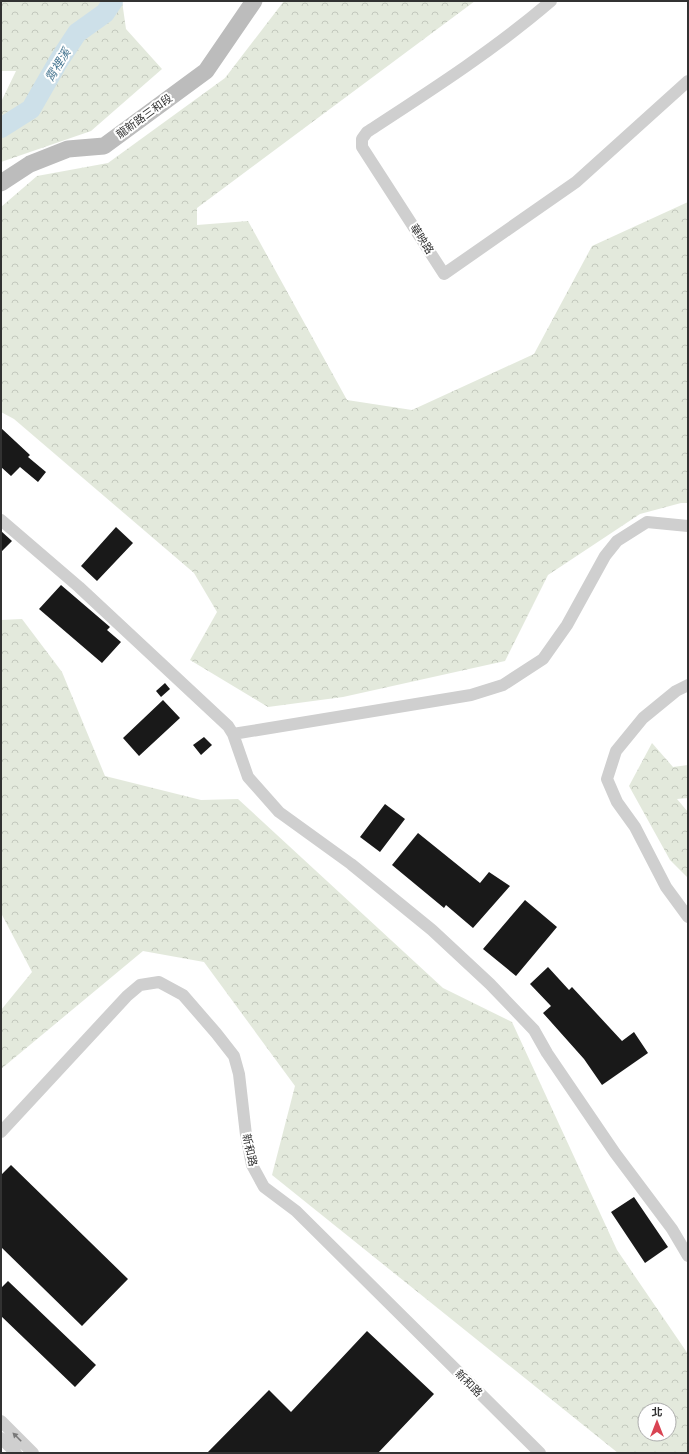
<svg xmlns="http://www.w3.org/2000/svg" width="689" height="1454" font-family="Arial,'Noto Sans TC',sans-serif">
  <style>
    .forest { fill: url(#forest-crowns); fill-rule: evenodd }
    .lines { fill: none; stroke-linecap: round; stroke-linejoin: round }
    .river { stroke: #cde0e9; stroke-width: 20 }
    .building { fill: #191919 }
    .street { stroke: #cfcfcf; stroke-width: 12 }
    .secondary { stroke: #bcbcbc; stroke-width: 17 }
    .oneway { fill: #797979 }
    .labels { text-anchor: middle; stroke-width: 4; stroke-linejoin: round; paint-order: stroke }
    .street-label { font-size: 11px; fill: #323232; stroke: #fff }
    .water-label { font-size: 12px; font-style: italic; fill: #457590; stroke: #fff }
  </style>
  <defs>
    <pattern id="forest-crowns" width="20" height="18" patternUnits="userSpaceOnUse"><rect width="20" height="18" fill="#e3e9dc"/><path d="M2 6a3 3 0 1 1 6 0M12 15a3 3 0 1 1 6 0" fill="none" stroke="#c3c8bd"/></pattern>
  </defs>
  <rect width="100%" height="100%" fill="#fff"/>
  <!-- forest -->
  <path class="forest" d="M1 1H122L126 29 162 69 91 131 1 162V102L16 71H1Z
    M284 1H475L197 208V225L248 221 347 400 412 410 534 354 592 246 688 202V503H681L640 514 548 575 505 661 343 697 268 707 190 660 217 612 194 573 14 419 1 412V207L37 176 108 163 225 78Z
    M22 619 62 672 105 776 201 800 238 799 443 988 512 1022 617 1250 688 1354V1453H618L272 1175 295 1086 204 962 143 951 1 1069V1010L32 972 1 913V620ZM645 1410H669V1434H645Z
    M652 743 673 767 688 765V798L677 799 688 812V878L670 860 629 786Z"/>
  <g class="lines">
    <!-- river -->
    <path class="river" d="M1 128 31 109 58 62 77 33 105 13 113 1"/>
  </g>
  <!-- building -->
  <path class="building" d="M1 428 30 455 28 457 46 472 38 482 20 467 11 476 1 467Z
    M116 527 133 543 97 581 81 566Z
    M1 531 12 541 1 552Z
    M61 585 110 627 107 630 121 642 102 663 39 609Z
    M165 683 170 689 161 697 156 691Z
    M163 700 180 718 139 756 123 738Z
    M204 737 212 745 201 755 193 745Z
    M385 804 405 819 380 852 360 837Z
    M418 833 480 883 489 872 510 886 473 928 446 905 444 908 392 865Z
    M525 900 557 927 516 976 483 949Z
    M548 967 569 990 572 987 622 1041 634 1032 648 1053 602 1085 584 1059 543 1013 551 1006 530 984Z
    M11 1165 128 1279 82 1326 1 1247V1175Z
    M634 1197 668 1247 645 1263 611 1212Z
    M8 1281 96 1365 75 1387 1 1316V1288Z
    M367 1331 434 1394 378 1453H207L269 1390 291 1412Z"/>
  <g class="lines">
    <!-- street -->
    <path class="street" d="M551 1C494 50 430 91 367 132L362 139V147L444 274 576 182 688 81
      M1 520 79 587 228 726 233 734 248 777 279 812 351 864 432 930 490 984 534 1030 547 1053 615 1153 672 1229 688 1256
      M688 685 676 691 643 718 616 751 607 779 617 802 635 827 666 887 688 917
      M233 734 471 695 503 685 543 659 567 625 605 556 617 541 647 522 688 526
      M1 1132 127 996 140 985 159 982 183 995 216 1033 234 1056 239 1074 246 1135 252 1165 264 1187 296 1211 540 1453
      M1 1421 33 1453
      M1 1438 16 1453"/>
    <!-- secondary -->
    <path class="secondary" d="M1 183 30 164 68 149 104 146 206 71 254 1"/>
  </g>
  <!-- one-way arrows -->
  <defs><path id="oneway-solid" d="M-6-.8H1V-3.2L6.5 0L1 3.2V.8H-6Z"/></defs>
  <use class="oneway" href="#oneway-solid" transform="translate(17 1437) rotate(-135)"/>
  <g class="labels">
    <!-- street labels -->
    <g class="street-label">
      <text transform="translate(144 116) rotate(-36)" y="4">龍新路三和段</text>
      <text transform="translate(422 239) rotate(57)" y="4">華映路</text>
      <text transform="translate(250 1150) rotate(77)" y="4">新和路</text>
      <text transform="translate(469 1383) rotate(45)" y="4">新和路</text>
    </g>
    <!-- water labels -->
    <g class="water-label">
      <text transform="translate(58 65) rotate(-58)" y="4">霄裡溪</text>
    </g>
  </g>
  <!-- border -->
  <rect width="689" height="1454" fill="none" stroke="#323232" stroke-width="4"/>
  <!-- north arrow -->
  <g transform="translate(657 1422)"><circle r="19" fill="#ffffff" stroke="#adadad"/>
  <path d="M0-3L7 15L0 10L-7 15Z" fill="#d94453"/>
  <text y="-6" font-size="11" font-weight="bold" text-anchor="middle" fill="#323232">北</text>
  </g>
</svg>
